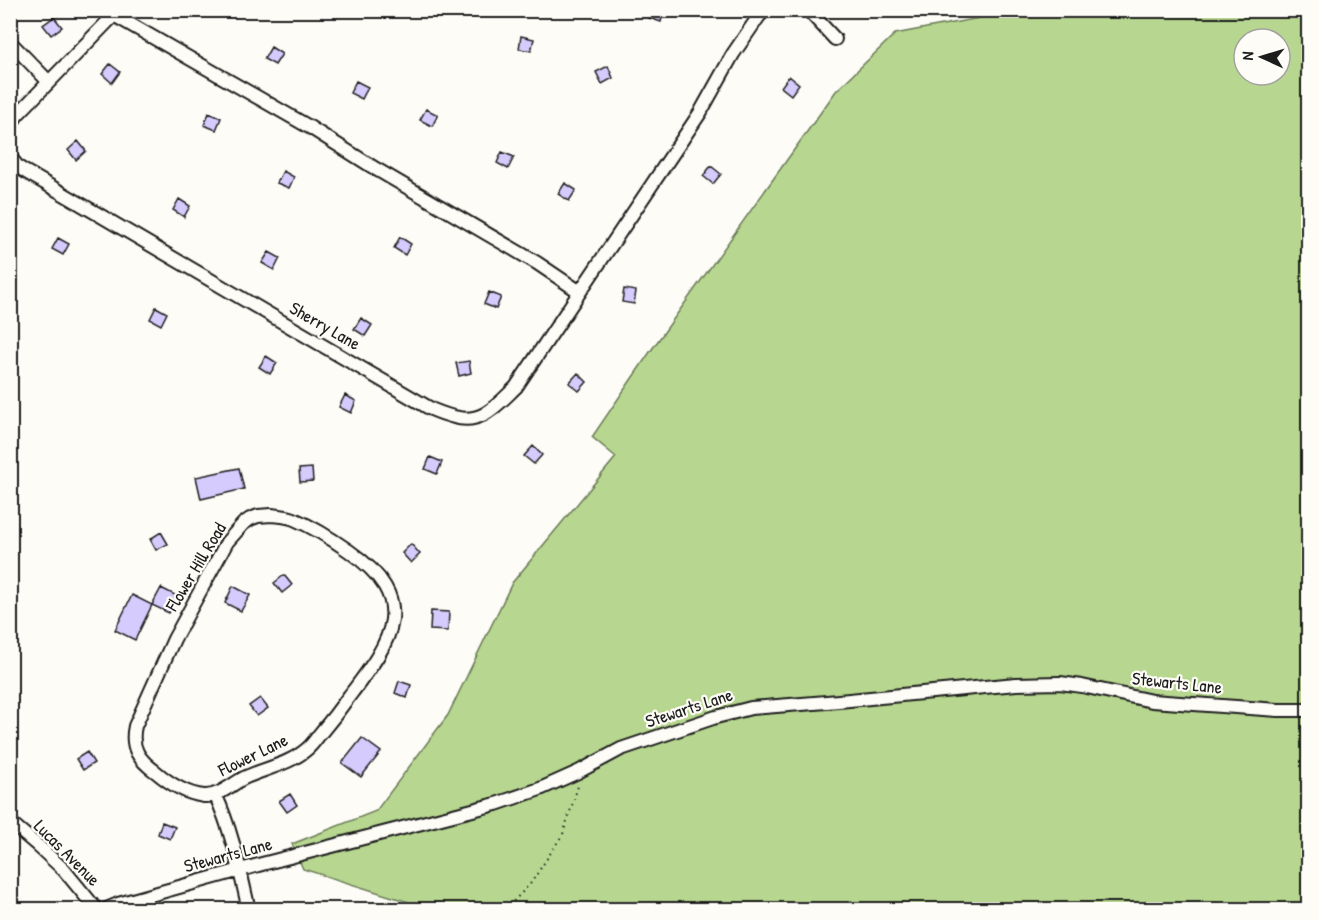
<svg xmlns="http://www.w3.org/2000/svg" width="1319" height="920" font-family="'Patrick Hand',sans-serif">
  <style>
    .green { fill: #b7d790; stroke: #6a7a56; stroke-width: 1.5; fill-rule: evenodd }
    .building { fill: #d5cbfd; stroke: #1c1c1c; stroke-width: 1.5 }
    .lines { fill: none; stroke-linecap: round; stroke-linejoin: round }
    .minor-casing { stroke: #1c1c1c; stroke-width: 16 }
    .path { stroke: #1c1c1c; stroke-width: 2; stroke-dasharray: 1.5 4.5; stroke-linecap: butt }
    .minor { stroke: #fdfcf7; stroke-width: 12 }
    .labels { text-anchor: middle; stroke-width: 4.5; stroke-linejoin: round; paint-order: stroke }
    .street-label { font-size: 18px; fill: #1c1c1c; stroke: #fdfcf7 }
  </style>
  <rect width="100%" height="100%" fill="#fdfcf7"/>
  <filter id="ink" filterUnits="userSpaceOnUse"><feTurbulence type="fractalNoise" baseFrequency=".0167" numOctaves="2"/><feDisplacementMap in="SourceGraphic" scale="12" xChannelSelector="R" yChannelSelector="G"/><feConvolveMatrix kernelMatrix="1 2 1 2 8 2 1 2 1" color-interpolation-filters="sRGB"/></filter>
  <g filter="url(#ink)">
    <!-- green -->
    <path class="green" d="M1016 11H1308V909H431L303 869 292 844 376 811 448 715 512 583 616 457 592 437 650 352 836 91 895 34ZM1244 39H1280V75H1244Z"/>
    <!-- building -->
    <path class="building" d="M651 10H664L661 22 649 18Z
      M54 17 62 27 51 35 43 25Z
      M521 36 534 39 531 51 519 49Z
      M271 47 282 54 275 65 264 59Z
      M110 64 120 72 112 83 102 74Z
      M608 66 613 78 602 84 596 72Z
      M789 76 799 84 791 95 781 87Z
      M356 81 368 87 362 99 350 93Z
      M426 109 438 115 432 126 420 120Z
      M209 113 221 118 216 130 204 125Z
      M78 141 86 151 76 160 68 150Z
      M502 152 514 157 508 169 497 163Z
      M711 166 721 174 713 184 703 176Z
      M283 171 294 177 289 188 277 183Z
      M565 183 576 190 569 201 558 194Z
      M179 199 190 206 184 217 173 210Z
      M400 237 411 244 405 255 394 248Z
      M58 238 69 244 63 255 52 249Z
      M269 252 280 258 274 270 262 263Z
      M624 289 636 291 634 304 622 302Z
      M489 292 501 297 496 309 484 304Z
      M156 307 167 313 161 325 150 319Z
      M361 318 372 325 365 336 354 329Z
      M266 356 277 363 270 374 259 367Z
      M469 361 471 373 459 376 456 363Z
      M578 373 587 382 579 391 569 383Z
      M345 395 356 401 351 413 339 407Z
      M533 446 542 455 534 464 524 456Z
      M430 457 442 462 437 474 425 469Z
      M239 468 244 489 201 499 196 477Z
      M312 468 313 481 300 482 299 469Z
      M161 532 168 544 156 550 150 539Z
      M411 544 420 554 411 563 402 553Z
      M284 575 292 585 282 593 274 583Z
      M233 586 250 595 241 611 225 603Z
      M161 588 177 596 169 613 152 605Z
      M132 595 152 605 135 640 115 630Z
      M431 611 449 612 448 631 430 630Z
      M399 681 411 685 407 698 395 693Z
      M260 698 268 708 257 716 249 706Z
      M362 738 381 752 361 777 342 763Z
      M87 752 94 763 83 770 76 759Z
      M290 794 297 805 287 812 279 801Z
      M162 822 175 827 170 839 158 834Z"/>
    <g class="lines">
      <!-- minor casing -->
      <g class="minor-casing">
        <path id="minor" d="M808 10 835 39
          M114 15 311 128 376 169 537 263 580 292
          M10 42 49 82
          M10 126 17 115 118 11
          M10 157 18 167 26 172 431 409C438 412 446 415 454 417 482 425 498 404 516 387L700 113 733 54 759 16 765 10
          M271 515C279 516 287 516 294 519 313 527 332 539 349 551 419 600 393 639 350 695 340 709 330 722 319 735 316 739 312 745 307 749 290 764 266 768 246 777 233 783 219 797 204 796 187 794 169 783 156 772 139 760 130 748 135 726L174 639 227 542 243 524 250 519 258 516Z
          M215 794C232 830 240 871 249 910
          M10 822 37 845 64 870 97 910
          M104 910 118 904 262 864 496 804 540 789 578 772 621 749 716 717 751 708 839 701 1016 684 1060 683 1082 686 1152 701 1278 710H1308"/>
      </g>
      <!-- path -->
      <path class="path" d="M505 910 531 883 563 834 579 783"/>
      <!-- minor -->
      <use href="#minor" class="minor"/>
    </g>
  </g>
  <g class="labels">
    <!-- street labels -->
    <g class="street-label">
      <text transform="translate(325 326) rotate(30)" y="6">Sherry Lane</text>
      <text transform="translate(196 567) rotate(-59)" y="6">Flower Hill Road</text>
      <text transform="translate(1177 683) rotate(6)" y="6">Stewarts Lane</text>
      <text transform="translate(689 708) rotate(-18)" y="6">Stewarts Lane</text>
      <text transform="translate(253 755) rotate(-26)" y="6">Flower Lane</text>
      <text transform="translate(67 853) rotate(45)" y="6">Lucas Avenue</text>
      <text transform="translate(228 855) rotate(-15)" y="6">Stewarts Lane</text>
    </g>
  </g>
  <!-- margin -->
  <rect width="1319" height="920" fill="none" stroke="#fdfcf7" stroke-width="36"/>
  <rect x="18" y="18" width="1283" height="884" fill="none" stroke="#1c1c1c" stroke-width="2" filter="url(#ink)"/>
  <!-- north arrow -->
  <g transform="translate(1262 57) rotate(274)"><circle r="28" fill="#fdfcf7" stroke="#a3a29f" stroke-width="1.5"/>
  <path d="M0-4.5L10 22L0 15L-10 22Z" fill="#1c1c1c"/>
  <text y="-9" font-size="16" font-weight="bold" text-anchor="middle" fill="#1c1c1c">N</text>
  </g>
</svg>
